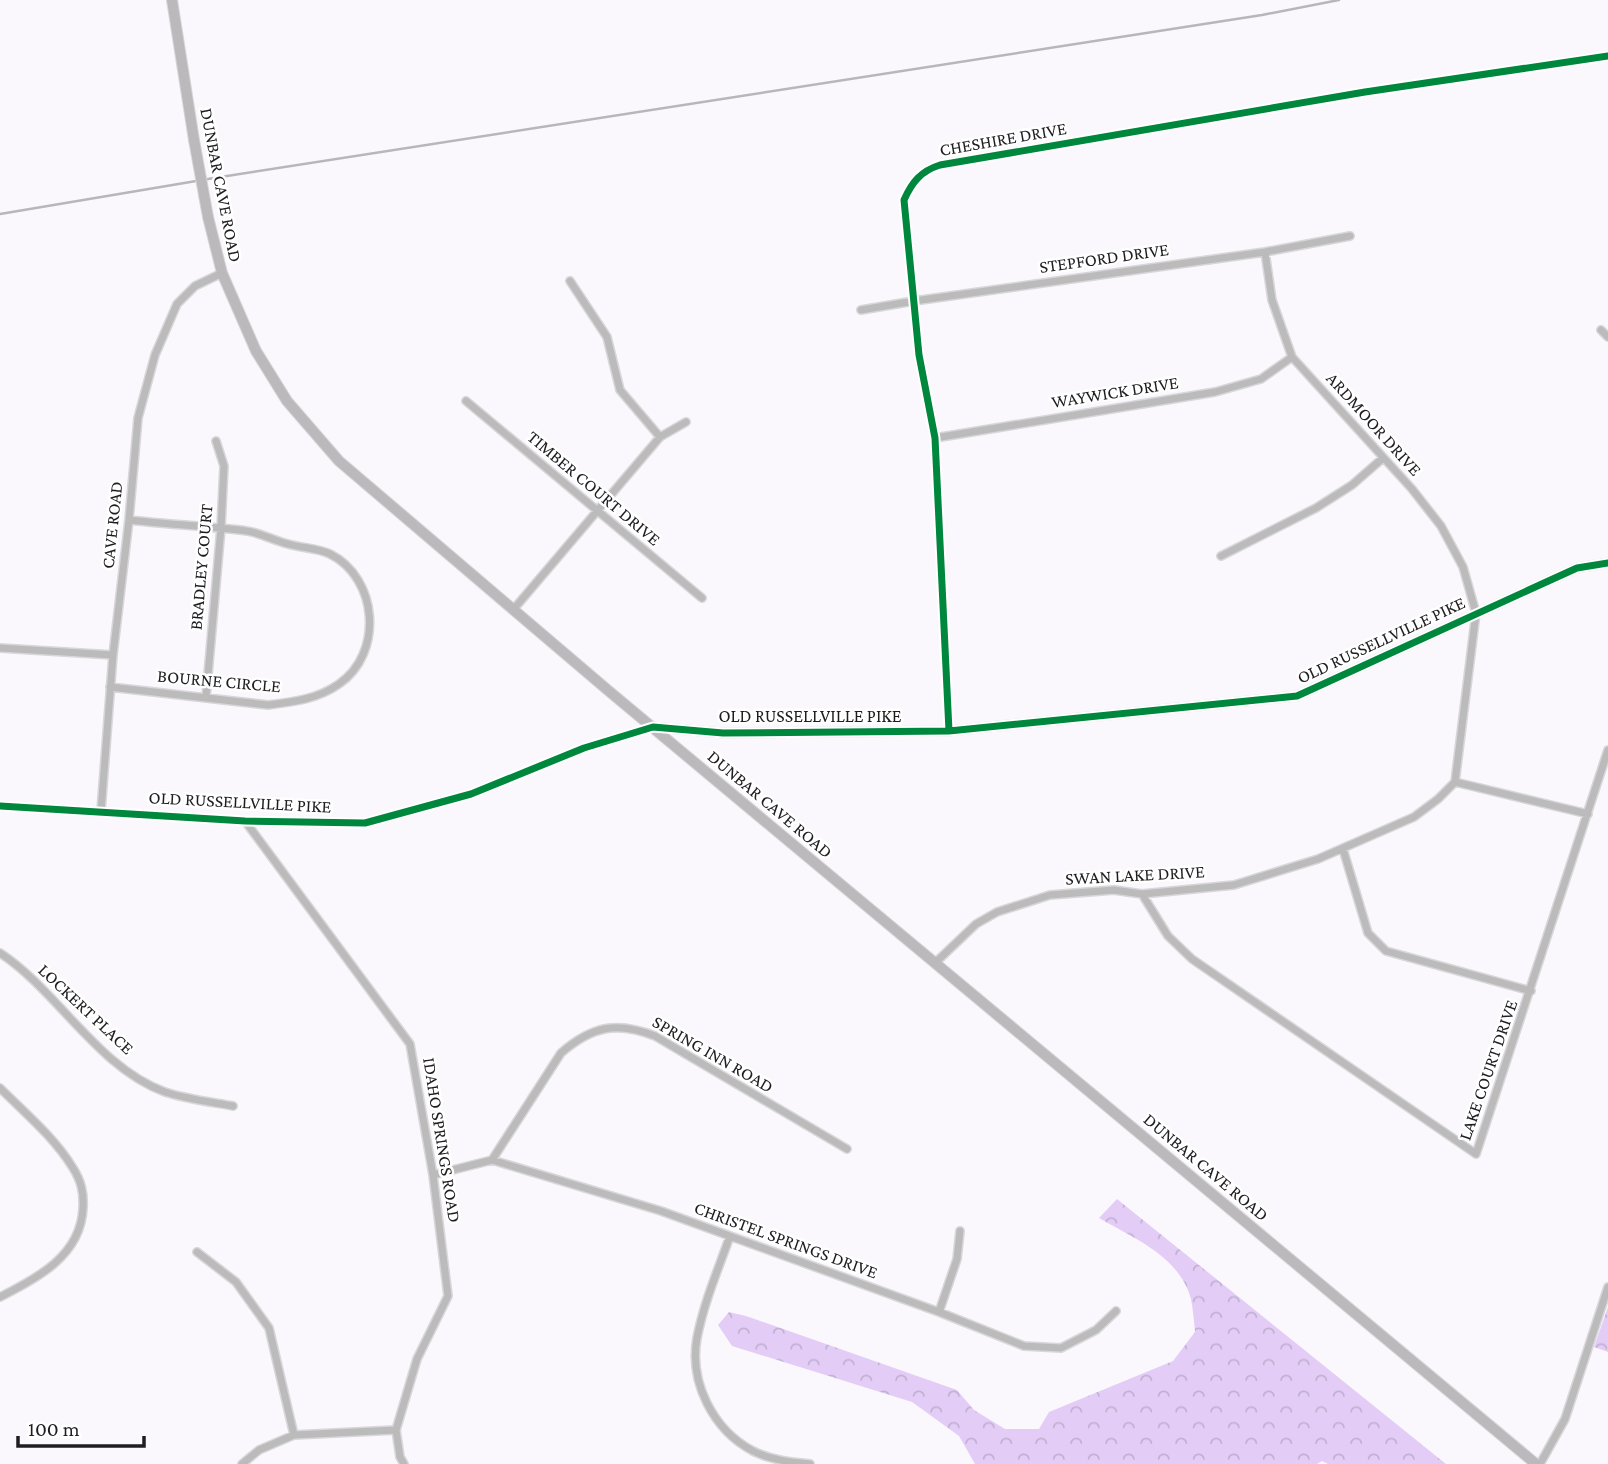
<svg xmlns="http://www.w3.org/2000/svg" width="1608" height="1464" font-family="'Crimson Pro',serif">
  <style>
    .forest { fill: url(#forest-crowns) }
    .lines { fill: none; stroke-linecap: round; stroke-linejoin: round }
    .minor-casing { stroke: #d8d6d9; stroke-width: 10 }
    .tertiary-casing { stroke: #d8d6d9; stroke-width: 11 }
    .secondary-casing { stroke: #d8d6d9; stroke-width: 12 }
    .minor { stroke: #bbbbbc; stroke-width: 7 }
    .tertiary { stroke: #bbbbbc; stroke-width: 9 }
    .secondary { stroke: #bbb9bc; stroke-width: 10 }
    .rail { stroke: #b8b6b8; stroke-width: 2.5 }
    .secondary-bridge-casing { stroke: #d8d6d9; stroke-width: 12; stroke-linecap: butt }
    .secondary-bridge { stroke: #bbb9bc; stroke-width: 10 }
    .cycleway-casing { stroke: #fff; stroke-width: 11 }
    .cycleway { stroke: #00873e; stroke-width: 7 }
    .labels { text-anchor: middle; stroke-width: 5; stroke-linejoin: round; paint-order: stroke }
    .street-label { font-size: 18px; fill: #1e1d1f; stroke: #fff }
  </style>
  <defs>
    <pattern id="forest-crowns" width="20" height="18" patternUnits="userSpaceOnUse" patternTransform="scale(1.75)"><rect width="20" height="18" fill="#e3cdf7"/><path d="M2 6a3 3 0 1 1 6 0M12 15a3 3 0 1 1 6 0" fill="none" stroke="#c2b0d3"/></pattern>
  </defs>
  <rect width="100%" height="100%" fill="#fbf8fd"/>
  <!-- forest -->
  <path class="forest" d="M1117 1199 1446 1464H1328L1322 1461 1317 1464H975L959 1436 912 1402 732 1346 718 1325 729 1312 746 1316 957 1390 974 1410 1005 1429H1039L1049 1412 1173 1361 1195 1332C1194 1321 1193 1310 1191 1299 1179 1256 1135 1239 1099 1218Z
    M1608 1307V1352L1594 1347Z"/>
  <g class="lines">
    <!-- minor casing -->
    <g class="minor-casing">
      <path id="minor" d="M570 281 607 337 620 390 660 437
        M861 310 914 301 1265 252 1350 236
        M1601 330 1608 337
        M466 401 702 598
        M935 438 1215 392 1261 379 1292 357
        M1221 556 1316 508 1352 485 1383 458
        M513 610 660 437 686 422
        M0 648 113 655
        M110 687 268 705C293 702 318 699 339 684 384 653 378 578 330 554 318 548 301 548 288 544 276 541 264 535 252 532 239 529 223 529 210 527 183 525 156 523 129 520
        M206 697 221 528 224 466 216 441
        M949 731 935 438 919 355 904 200C912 182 921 171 940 165L1365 92 1608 56
        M1455 782 1588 814
        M0 806 245 821 365 823 471 794 584 748 653 727
        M101 811 113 655 129 520 138 418 155 355 177 304 195 286 222 273
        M245 821 410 1044 433 1175 448 1296 417 1359 396 1430 400 1457 404 1464
        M1343 849 1368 933 1386 951 1531 991
        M1142 894 1168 936 1192 959 1476 1154 1608 750
        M0 953C58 991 97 1067 165 1092 186 1099 211 1102 233 1106
        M936 962 976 924 997 912 1050 895 1114 890 1142 894 1234 885 1318 859 1414 817 1438 799 1455 782 1476 613 1463 567 1441 526 1412 489 1292 357 1272 300 1265 252
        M0 1088C25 1113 54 1137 73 1168 81 1181 84 1192 83 1208 81 1255 38 1278 0 1297
        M492 1160 561 1053C592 1026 617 1021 655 1036L847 1149
        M433 1175 492 1160 661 1211 939 1312 1024 1346 1061 1348 1096 1330 1116 1311
        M730 1236C718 1270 704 1302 697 1338 689 1382 713 1430 753 1451 771 1460 790 1462 810 1464
        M197 1252 236 1282 269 1328 294 1435
        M939 1312 957 1259 960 1231
        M242 1464 259 1450 294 1435 396 1430
        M1540 1464 1565 1419 1608 1287"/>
    </g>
    <!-- tertiary casing -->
    <g class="tertiary-casing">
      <path id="tertiary" d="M653 727 723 733 949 731 1297 696 1544 583 1577 568 1608 563"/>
    </g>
    <!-- secondary casing -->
    <g class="secondary-casing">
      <path id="secondary" d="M172 0 194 140
        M208 217 222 273 256 351 287 401 339 461 610 692 1536 1464"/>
    </g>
    <!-- minor -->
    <use href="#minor" class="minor"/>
    <!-- tertiary -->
    <use href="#tertiary" class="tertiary"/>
    <!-- secondary -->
    <use href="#secondary" class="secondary"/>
    <!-- rail -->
    <path class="rail" d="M0 214 214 178 1262 15 1339 0"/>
    <!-- secondary-bridge casing -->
    <g class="secondary-bridge-casing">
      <path id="secondary-bridge" d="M194 140 208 217"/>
    </g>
    <!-- secondary-bridge -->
    <use href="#secondary-bridge" class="secondary-bridge"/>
    <!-- cycleway casing -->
    <g class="cycleway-casing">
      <path id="cycleway" d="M949 731 935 438 919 355 904 200C912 182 921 171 940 165L1365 92 1608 56
        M0 806 245 821 365 823 471 794 584 748 653 727 723 733 949 731 1297 696 1544 583 1577 568 1608 563"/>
    </g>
    <!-- cycleway -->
    <use href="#cycleway" class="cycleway"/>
  </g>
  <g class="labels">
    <!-- street labels -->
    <g class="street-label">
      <text transform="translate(1003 139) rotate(-10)" y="6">CHESHIRE DRIVE</text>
      <text transform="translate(221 185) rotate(79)" y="6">DUNBAR CAVE ROAD</text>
      <text transform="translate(1104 258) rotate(-8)" y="6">STEPFORD DRIVE</text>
      <text transform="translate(1115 392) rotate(-9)" y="6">WAYWICK DRIVE</text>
      <text transform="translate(1374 424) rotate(48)" y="6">ARDMOOR DRIVE</text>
      <text transform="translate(594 488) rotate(40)" y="6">TIMBER COURT DRIVE</text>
      <text transform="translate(112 525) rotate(-84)" y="6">CAVE ROAD</text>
      <text transform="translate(201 567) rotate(-85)" y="6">BRADLEY COURT</text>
      <text transform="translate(1381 640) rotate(-25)" y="6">OLD RUSSELLVILLE PIKE</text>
      <text transform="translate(219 681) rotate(5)" y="6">BOURNE CIRCLE</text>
      <text x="810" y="722">OLD RUSSELLVILLE PIKE</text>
      <text transform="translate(240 802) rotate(3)" y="6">OLD RUSSELLVILLE PIKE</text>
      <text transform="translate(770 804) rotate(40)" y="6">DUNBAR CAVE ROAD</text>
      <text transform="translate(1135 875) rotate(-3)" y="6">SWAN LAKE DRIVE</text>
      <text transform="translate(86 1009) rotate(43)" y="6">LOCKERT PLACE</text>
      <text transform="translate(713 1054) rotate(30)" y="6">SPRING INN ROAD</text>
      <text transform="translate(1488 1070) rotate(-71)" y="6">LAKE COURT DRIVE</text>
      <text transform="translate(442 1140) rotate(81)" y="6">IDAHO SPRINGS ROAD</text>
      <text transform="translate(1206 1167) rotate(40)" y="6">DUNBAR CAVE ROAD</text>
      <text transform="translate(786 1240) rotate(20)" y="6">CHRISTEL SPRINGS DRIVE</text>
    </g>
  </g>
  <!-- scale -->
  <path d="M18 1436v10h126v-10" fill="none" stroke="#1e1d1f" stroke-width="3.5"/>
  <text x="28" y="1436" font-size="21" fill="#1e1d1f" stroke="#ffffff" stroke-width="5" paint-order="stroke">100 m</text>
</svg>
